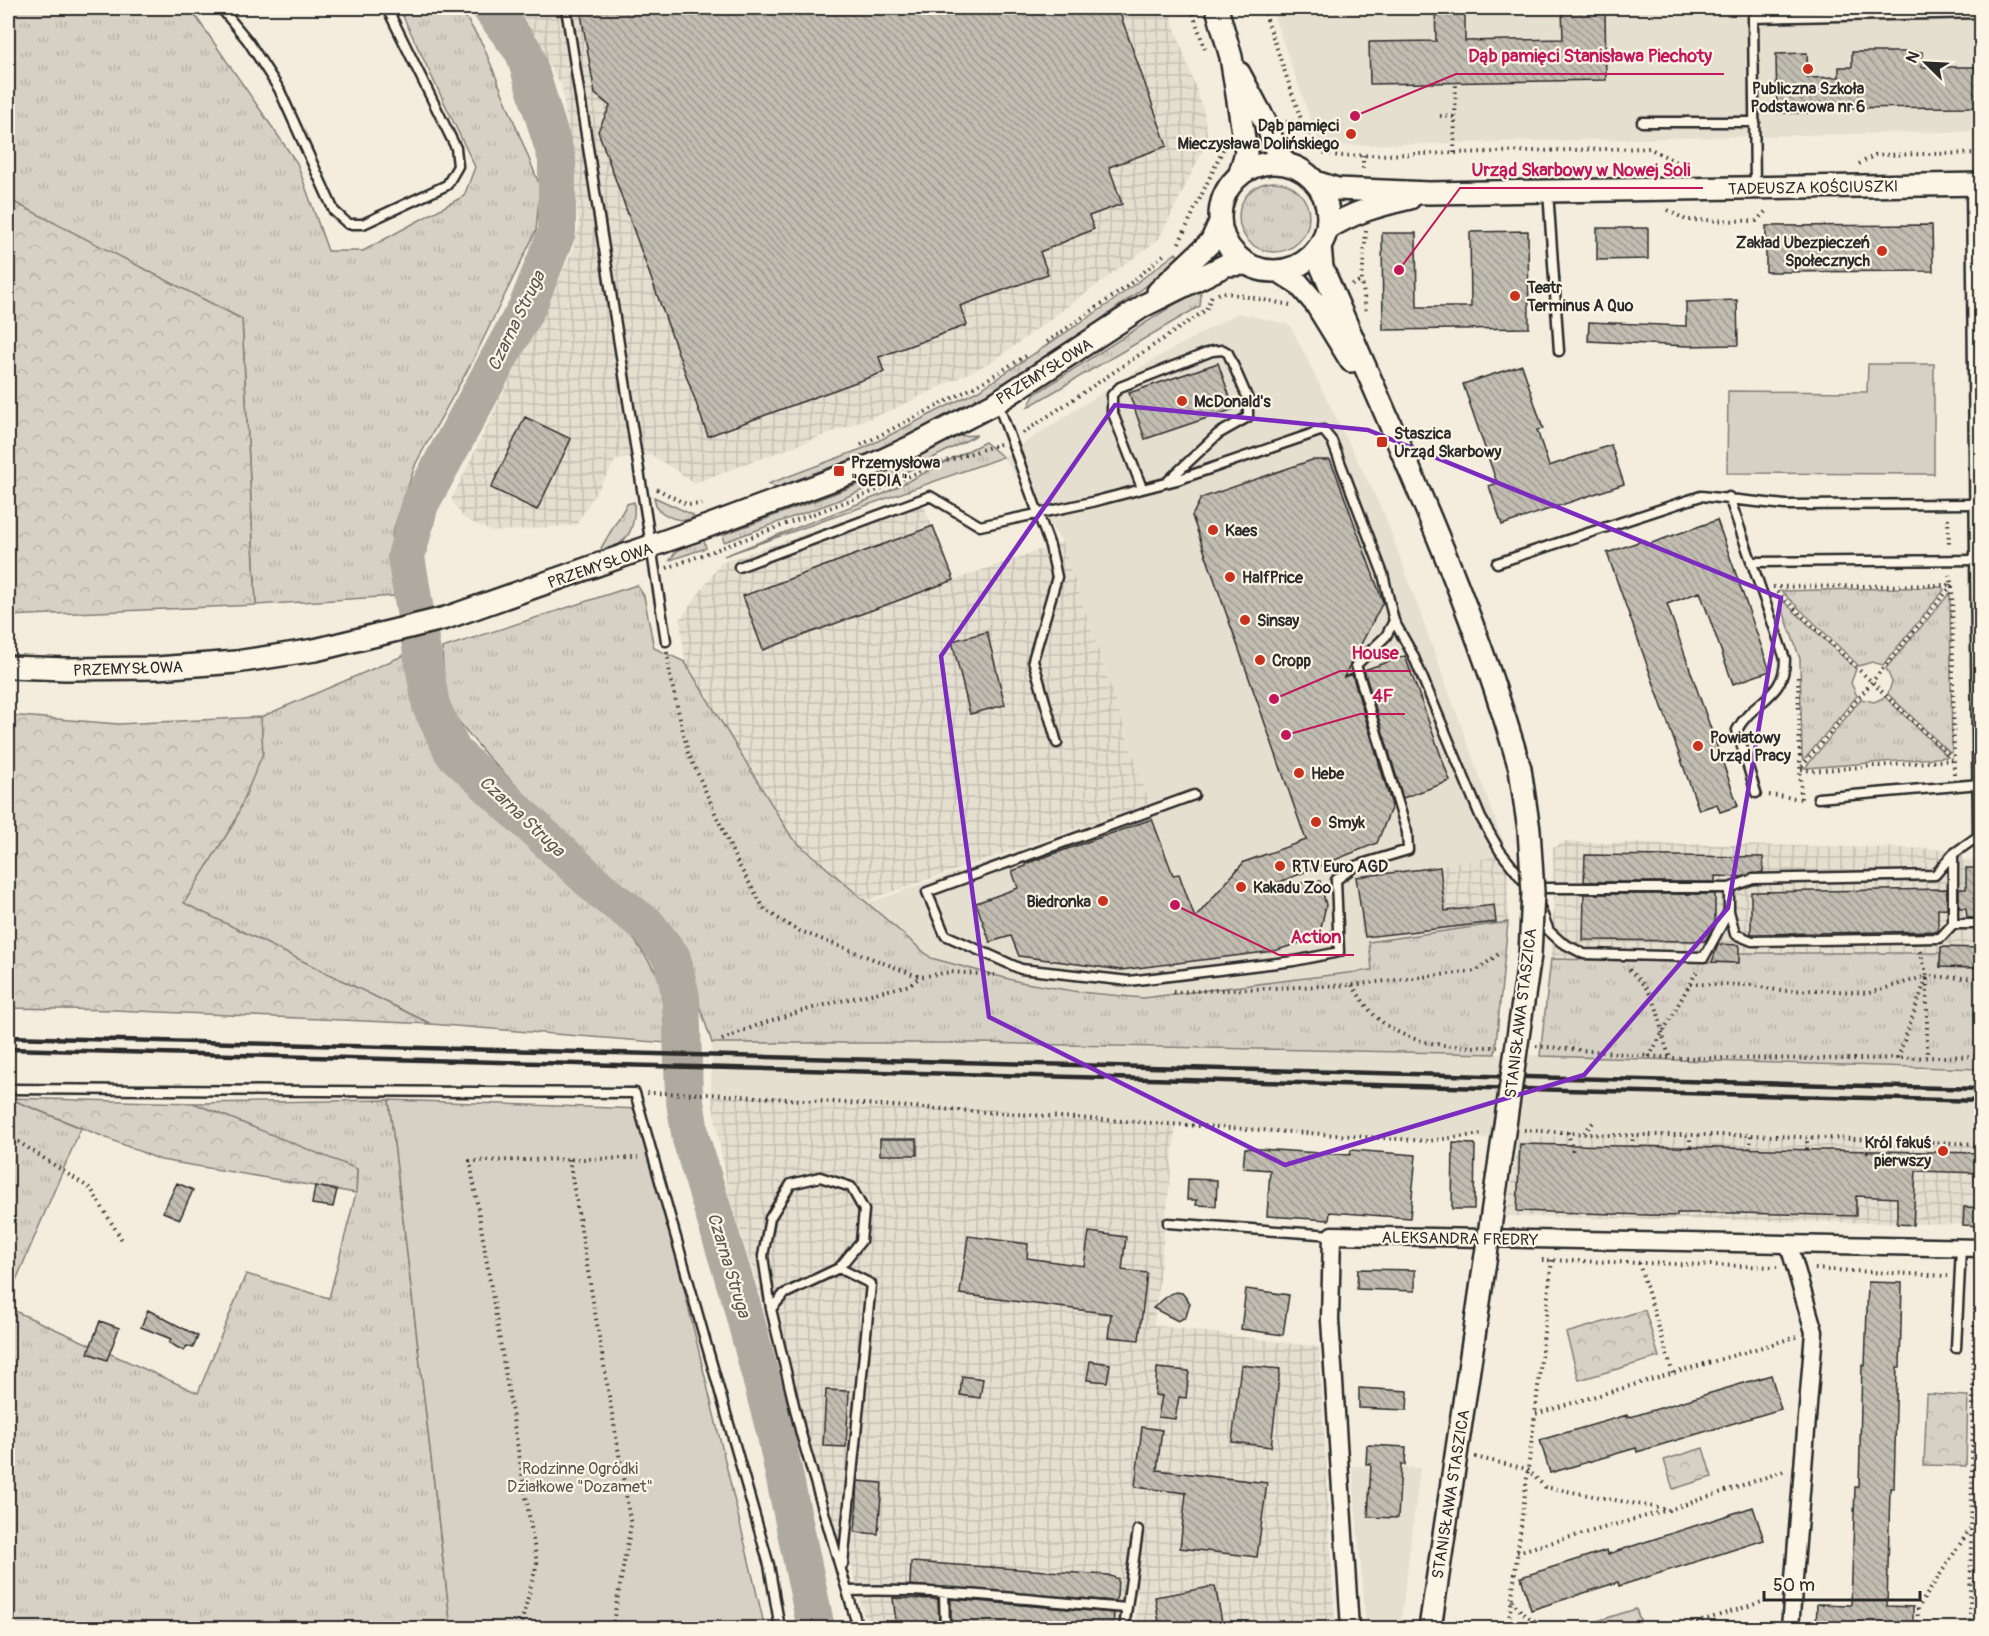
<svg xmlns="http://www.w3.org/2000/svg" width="1989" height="1636" font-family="Pangolin,sans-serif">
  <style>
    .built { fill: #e5dfd0 }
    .industrial { fill: url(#industrial-grid) }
    .grass { fill: url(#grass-tufts); stroke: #807e78; stroke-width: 1.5 }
    .forest { fill: url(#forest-crowns); stroke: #807e78; stroke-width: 1.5 }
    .garden { fill: #d6d1c4; stroke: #807e78; stroke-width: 1.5 }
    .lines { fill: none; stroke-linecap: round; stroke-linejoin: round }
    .river { stroke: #afaaa0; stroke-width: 38 }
    .building { fill: url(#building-back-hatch); stroke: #2b2b2b; stroke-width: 1.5 }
    .service-casing { stroke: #2b2b2b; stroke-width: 13 }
    .minor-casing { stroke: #2b2b2b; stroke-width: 21 }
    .tertiary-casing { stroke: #2b2b2b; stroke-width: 26 }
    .path { stroke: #2b2b2b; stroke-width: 4; stroke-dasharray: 1.5 4.5; stroke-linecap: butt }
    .service { stroke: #fcf5e5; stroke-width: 8 }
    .minor { stroke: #fcf5e5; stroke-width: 16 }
    .tertiary { stroke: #fcf5e5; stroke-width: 21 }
    .rail { stroke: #2b2b2b; stroke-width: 4.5 }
    .tertiary-bridge-casing { stroke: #2b2b2b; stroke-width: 26; stroke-linecap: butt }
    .tertiary-bridge { stroke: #fcf5e5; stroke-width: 21 }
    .marked { fill: none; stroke: #7b2cbf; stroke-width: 4.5; stroke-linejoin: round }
    .poi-dot { fill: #c8321e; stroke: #fcf5e5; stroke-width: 2 }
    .labels { text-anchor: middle; stroke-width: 4.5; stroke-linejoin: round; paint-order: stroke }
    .poi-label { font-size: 16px; font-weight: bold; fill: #2b2b2b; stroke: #fcf5e5; text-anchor: start }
    .street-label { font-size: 16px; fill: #2b2b2b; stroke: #fcf5e5 }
    .park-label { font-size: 16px; fill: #565451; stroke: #fcf5e5 }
    .water-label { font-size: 18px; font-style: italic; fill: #595754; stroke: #fcf5e5 }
    .leader { fill: none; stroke: #c2185b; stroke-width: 2 }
    .callout-dot { fill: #c2185b; stroke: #fcf5e5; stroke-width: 2 }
    .callout-label { font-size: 18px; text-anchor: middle; font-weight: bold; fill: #c2185b; stroke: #fcf5e5; stroke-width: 4.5; stroke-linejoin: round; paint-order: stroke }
  </style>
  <defs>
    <pattern id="industrial-grid" width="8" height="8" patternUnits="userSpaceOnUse" patternTransform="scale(1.5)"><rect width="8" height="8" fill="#e5dfd0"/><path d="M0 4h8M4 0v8" fill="none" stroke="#c5c0b3"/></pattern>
    <pattern id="grass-tufts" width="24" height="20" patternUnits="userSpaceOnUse" patternTransform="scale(1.5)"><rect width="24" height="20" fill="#d6d1c4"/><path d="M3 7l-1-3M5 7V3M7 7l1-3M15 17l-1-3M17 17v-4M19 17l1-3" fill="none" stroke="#b8b4a9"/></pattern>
    <pattern id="forest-crowns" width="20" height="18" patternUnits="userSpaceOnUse" patternTransform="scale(1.5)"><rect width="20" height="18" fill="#d6d1c4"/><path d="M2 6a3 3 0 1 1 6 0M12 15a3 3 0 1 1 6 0" fill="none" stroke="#b8b4a9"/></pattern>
    <pattern id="building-back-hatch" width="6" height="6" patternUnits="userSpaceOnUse" patternTransform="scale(1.5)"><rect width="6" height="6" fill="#c2bdb1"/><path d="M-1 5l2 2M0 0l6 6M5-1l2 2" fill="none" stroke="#9e9a90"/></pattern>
  </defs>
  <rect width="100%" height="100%" fill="#f4edde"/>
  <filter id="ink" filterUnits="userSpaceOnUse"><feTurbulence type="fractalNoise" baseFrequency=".0167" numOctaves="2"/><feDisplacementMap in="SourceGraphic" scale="12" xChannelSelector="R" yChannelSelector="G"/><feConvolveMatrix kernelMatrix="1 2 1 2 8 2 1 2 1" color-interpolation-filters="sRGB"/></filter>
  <g filter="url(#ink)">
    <!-- built -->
    <path class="built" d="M1271 8H1981V131L1320 146Z
      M1238 313 1290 325 1385 516 1508 855V922L1370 942 1372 969 1143 998 1079 992 1020 982 931 958 865 901H874L1150 804 1062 542 1003 457 1151 361Z
      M712 1043H978L1495 1054 1981 1069 1982 1144 1751 1135 1583 1134 1518 1139 1448 1137 1428 1141 1176 1125 960 1106 711 1094Z
      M1352 1466 1420 1468 1400 1628 1366 1625Z"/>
    <!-- industrial -->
    <path class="industrial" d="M514 8H1168L1204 112 1208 140 1159 239 995 360 892 410 695 483 652 455 616 460 576 525 492 532 464 518 451 500 573 250 579 226 562 86Z
      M919 494 954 580 1062 542 1150 804 865 901 792 838 685 662 680 619 721 563Z
      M1565 842 1963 849V860H1981V968L1940 967V953L1740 963 1551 959 1554 901 1553 848Z
      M1508 855V922L1362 935 1356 877Z
      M711 1094 960 1106 1176 1125 1154 1325 1319 1347 1335 1622 1339 1628H1134L1139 1594 1125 1595 1120 1628H867L855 1579 838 1532 729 1197Z
      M1583 1134 1751 1135 1981 1144V1225L1506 1216 1518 1139Z"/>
    <!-- grass -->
    <path class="grass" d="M8 8H190L297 163 328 251H363L464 196 475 167 399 8H460L483 45 540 186 536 231 473 360 416 463 392 534 395 596 256 605 242 319 8 200Z
      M1239 217a35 35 0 1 1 70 0a35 35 0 1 1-70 0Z
      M1176 253 1181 260C1108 314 1036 370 956 413 900 443 840 466 781 489L768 484 864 448 981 389 1110 303Z
      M1198 289 1201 295 1200 306 1028 407 1035 394Z
      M977 435 904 473 834 502 724 542 722 535 860 484 958 436Z
      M985 442 1003 457 724 556 883 494Z
      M654 497 693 515V519C678 522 669 518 657 509Z
      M634 502C636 529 628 544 602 553L601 548 627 504Z
      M704 540 706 548 670 560 678 549Z
      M637 585 644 596 654 648 685 662 792 838 931 958 1020 982 1079 992 1143 998 1372 970 1369 942 1508 922 1495 1054 978 1043H712L678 942 601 872 487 756 445 705 442 648Z
      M1942 587 1944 590 1883 665 1872 662 1859 666 1781 591Z
      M1950 593 1952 752 1950 753 1888 694 1892 682 1886 668Z
      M1782 600 1856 669 1851 683 1857 696 1804 760 1802 758 1800 659 1780 602Z
      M407 654 425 730 457 776 626 927 660 978 667 1043 431 1024 183 903 234 823 262 753 261 717Z
      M1885 697 1948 757 1805 768 1861 699 1874 702Z
      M1740 953H1940V967L1981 968V1069L1540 1056 1551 959 1738 963Z
      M8 1098 81 1128 8 1299Z
      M389 1100 451 1628H8V1308L198 1393 246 1274 329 1298 356 1193 357 1170 193 1103Z"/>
    <!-- forest -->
    <path class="forest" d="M8 199 242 319 256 605 8 616Z
      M8 715 118 724 261 717 263 753 234 823 184 903 431 1024 114 1010 8 1008Z
      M8 1098 193 1103 357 1169 356 1193 161 1160Z
      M1645 1310 1659 1357 1579 1380 1566 1333Z
      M1927 1394 1968 1396 1966 1466 1924 1465Z
      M1703 1448 1712 1477 1673 1489 1664 1460Z
      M1636 1609 1643 1628H1600L1597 1621Z"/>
    <!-- garden -->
    <path class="garden" d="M1868 364H1934V474L1727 473 1728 391 1867 392Z
      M389 1100 641 1109 765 1628H451Z"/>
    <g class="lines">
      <!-- river -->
      <path class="river" d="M491 8 524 52 557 159V232L528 305 420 504 406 557 431 706 453 752 605 894 647 925 672 958 681 997 684 1095 691 1139 741 1302 775 1431 816 1628"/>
    </g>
    <!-- building -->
    <path class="building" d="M580 8H1118L1167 146 1109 167 1122 204 1089 216 1094 229 1040 252 1048 274 960 306 967 325 879 357 884 372 708 436 598 131 610 106 595 94Z
      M1435 8H1465V41L1563 39 1562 8H1605L1606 80 1370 84 1369 42 1436 41Z
      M1852 52H1922V67H1982V107L1808 108V113H1777L1776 54 1807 53 1808 78 1839 77V67H1852Z
      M1932 225 1933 271 1766 272V226Z
      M1597 228H1648V259L1597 260Z
      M1528 231 1529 328 1383 330 1382 233H1416L1417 307H1471L1470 232Z
      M1737 300 1738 345 1687 346 1588 341 1589 322 1686 326V302Z
      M1218 363 1234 409 1145 439 1129 393Z
      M1522 365 1543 429 1537 430 1549 466 1611 445 1624 484 1502 525 1489 486 1497 483 1463 384Z
      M525 417 571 439 537 510 491 488Z
      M1312 460H1330L1335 471 1383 602 1344 677 1352 674 1392 806 1377 843 1275 884 1276 886 1320 881 1326 905 1319 937 1274 951 1121 970 1019 956 1011 936 990 942 976 903 1018 888 1012 871 1026 866 1025 864 1152 819 1173 875 1179 874 1195 918 1244 862 1306 840 1192 516 1201 498Z
      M1717 520 1770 671 1733 684 1700 592 1667 604 1738 806 1720 812 1717 804 1699 810 1607 553 1644 540 1646 545Z
      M933 526 954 580 763 650 743 596Z
      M987 632 1005 705 970 714 952 641Z
      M1405 656 1450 781 1403 798 1364 670Z
      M1585 855 1763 857V872L1741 877 1715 876V882H1584Z
      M1440 867 1445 911 1494 905 1496 922 1365 937 1356 877Z
      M1966 868H1982V918H1967L1966 908H1959V889H1966Z
      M1947 889V908L1938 909V931L1751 934V892Z
      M1584 894H1715V924L1705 941 1583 940Z
      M1718 944 1739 945V963L1712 962Z
      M1941 947 1982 948V968L1940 967Z
      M880 1139H917V1155H880Z
      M1453 1143 1475 1144 1474 1209H1452Z
      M1520 1144 1982 1153V1173L1916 1171 1913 1225 1897 1224V1198L1856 1196V1216L1737 1213H1677V1216L1517 1211Z
      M1245 1148 1350 1155 1351 1150 1416 1155 1410 1218 1330 1212 1329 1220 1267 1216 1270 1170 1243 1168Z
      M1188 1179 1217 1180 1216 1206 1196 1205 1197 1200H1187Z
      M177 1183 193 1190 180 1219 163 1212Z
      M315 1186 337 1190 333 1207 312 1204Z
      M1964 1207 1981 1208 1980 1226 1963 1225Z
      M1089 1232 1126 1237 1122 1270 1147 1273 1139 1340 1108 1337 1111 1314 960 1294 968 1236 1028 1244 1027 1258 1084 1266Z
      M1358 1269 1415 1270V1291L1357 1289Z
      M1868 1282 1902 1283 1900 1367H1897L1894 1488H1890L1887 1606 1913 1607V1629H1816L1817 1604 1851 1605 1855 1487H1859L1862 1365 1865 1366Z
      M1246 1289 1289 1295 1283 1335 1241 1329Z
      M1176 1292 1182 1293 1190 1303 1186 1317 1178 1321 1153 1308 1170 1294Z
      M148 1310 198 1336 193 1348 187 1346 184 1351 169 1343 171 1339 141 1327Z
      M100 1321 119 1328 107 1360 88 1353Z
      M1090 1361 1110 1364 1107 1382 1087 1380Z
      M1241 1365 1280 1369 1271 1447 1232 1442Z
      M1157 1368 1189 1371 1186 1398 1179 1397 1175 1419 1158 1417 1162 1396 1155 1395Z
      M1771 1375 1781 1409 1637 1452 1636 1448 1550 1473 1540 1440 1627 1415V1418Z
      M962 1376 983 1379 980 1398 960 1395Z
      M1359 1388 1408 1391 1407 1410 1359 1408Z
      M826 1390 849 1391 846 1447 823 1446Z
      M1142 1427 1162 1430 1157 1470 1267 1483 1257 1557 1180 1548 1186 1493 1135 1487Z
      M1367 1445 1406 1447 1405 1465H1401L1398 1518 1368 1517 1371 1464H1366Z
      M858 1481 882 1483 878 1534 855 1532Z
      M1753 1507 1764 1540 1619 1586 1618 1582 1531 1610 1521 1577 1607 1550 1608 1554Z
      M911 1562 1108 1575 1118 1579 1117 1596 1115 1601 910 1585Z
      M1215 1586 1222 1622 1188 1629H1160L1155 1597Z
      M893 1598 938 1599 939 1624H935L936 1629H897Z
      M951 1599 1114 1613 1113 1629H981L951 1625Z"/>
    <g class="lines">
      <!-- service casing -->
      <g class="service-casing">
        <path id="service" d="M221 8 248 41 279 89 334 211 348 224H363L447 185 458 166 456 148 387 8
          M566 8 666 641
          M1642 122H1755
          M1755 187 1753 18 1982 13
          M1548 191 1559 351
          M998 404 1050 546 1057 577 1033 660 1057 743
          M1142 488 1112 411V395L1120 387 1212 351 1223 350 1228 353 1248 399V417L1218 434 1167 482
          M1729 497 1785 659C1785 698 1753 700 1737 730L1756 793
          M1751 562 1980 560
          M1497 563 1701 496 1785 505 1979 504
          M739 567 930 496 980 526 1092 502 1177 480 1323 430 1332 441 1383 574 1394 621 1386 636 1356 665 1407 832 1408 850 1355 866 1336 880 1339 952 1294 961 1129 981 1021 969 945 935 927 892 1194 795
          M1394 621 1413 655 1481 818 1500 851 1529 888
          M1818 798 1980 784
          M1980 835 1953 854V924H1982
          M1533 888H1729L1753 879 1935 875 1953 854
          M1729 888V911L1735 934 1752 941 1940 938 1953 924
          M1539 905 1549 931 1561 942 1584 954 1704 957 1729 911
          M8 1089 635 1093 769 1565 780 1628
          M1168 1223 1332 1235
          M839 1268 871 1284 843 1564
          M771 1309 784 1294 839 1268 861 1241 864 1210 851 1187 820 1177 791 1184 770 1218 763 1256 771 1309 801 1434 858 1628
          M1956 1348 1961 1248
          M848 1591C941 1588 1035 1601 1127 1608
          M944 1594 945 1628
          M1124 1628 1138 1530"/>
      </g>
      <!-- minor casing -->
      <g class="minor-casing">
        <path id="minor" d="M1975 184 1982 836
          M1789 1245 1814 1332 1790 1628
          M1350 1628 1330 1320 1332 1235 1982 1248"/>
      </g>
      <!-- tertiary casing -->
      <g class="tertiary-casing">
        <path id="tertiary" d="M1217 8 1231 57 1243 132 1246 153 1239 176
          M1239 73 1268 127 1274 146 1286 164
          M1220 217a54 54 0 1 1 108 0a54 54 0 1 1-108 0Z
          M1315 182 1337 189 1429 193 1982 184
          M1327 229C1353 212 1380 205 1410 198
          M1320 245 1322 268C1393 433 1471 597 1520 769
          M1279 271 1298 283 1316 304 1351 361
          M1158 292 1211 242 1220 222
          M8 667 66 669 157 668 236 662 315 650 446 618 708 526 872 465 913 446 997 402 1145 305 1226 265 1246 264
          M1430 1628 1477 1316"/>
      </g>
      <!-- path -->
      <path class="path" d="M1191 8 1205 49
        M1263 8 1302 122
        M1440 116 1455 117
        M1286 122H1302L1322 152 1338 156 1649 148 1688 168
        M1454 153 1456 82
        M1363 155V171
        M1859 164 1875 155 1982 153
        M1668 210 1686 220 1756 221 1766 211
        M1366 231 1362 280 1366 313
        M1179 243 1224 147
        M1352 285 1362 280
        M1218 294 1223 292 1290 305
        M1047 342 1125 288 1166 253
        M1023 433 1206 310 1212 295
        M861 445 976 386 1026 356
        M657 489 688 505 702 504
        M1948 518 1949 546
        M667 568 875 491 937 464 1000 444
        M1949 575 1952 585 1954 774
        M1952 585 1800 769 1811 771 1954 760
        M1773 587 1952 585
        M1777 592 1954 760
        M667 652 670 676 688 752 737 862 765 910 795 929 920 977 950 972 995 975
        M1798 677 1801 799
        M1769 795 1803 799
        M1920 951 1927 976 1982 979
        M1629 970C1666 1003 1654 1017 1670 1058
        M1690 984 1751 985 1781 991 1820 990 1869 993 1927 976
        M1352 985C1359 995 1366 1007 1374 1015 1408 1048 1455 1047 1498 1047
        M1173 992 1351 985 1476 971 1501 952
        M722 1040C782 1012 846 1000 910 985L920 977
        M1536 1046 1670 1058 1860 1059 1982 1056
        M1649 1057 1697 971
        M1898 1058 1927 976V1057
        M647 1093 711 1094 1428 1141 1483 1134
        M1524 1130 1606 1135H1751L1982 1144
        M1568 1132 1573 1153
        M1584 1133 1595 1120
        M8 1135 91 1189 122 1240
        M1632 1147 1633 1135
        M1690 1147V1135
        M1750 1149 1751 1135
        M1807 1149V1138
        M1867 1153 1872 1140
        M569 1159 631 1525 612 1628
        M1542 1260 1777 1267
        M1552 1260 1535 1414 1796 1337
        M1639 1263 1673 1374
        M1815 1269 1948 1276
        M1475 1457 1527 1469 1545 1487 1669 1510 1784 1471
        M1517 1552 1668 1510
        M1512 1600 1523 1614 1547 1628
        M1970 1621 1974 1322
        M520 1628 537 1563 470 1161 638 1158
        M1508 1628 1535 1414
        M1679 1628 1768 1600
        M1917 1628 1918 1608 1970 1529"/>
      <!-- service -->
      <use href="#service" class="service"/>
      <!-- minor -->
      <use href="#minor" class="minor"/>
      <!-- tertiary -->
      <use href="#tertiary" class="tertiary"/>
      <!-- rail -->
      <path class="rail" d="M8 1037 1982 1089
        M8 1049 1982 1101"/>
      <!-- tertiary-bridge casing -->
      <g class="tertiary-bridge-casing">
        <path id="tertiary-bridge" d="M1477 1316 1530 955 1533 892 1529 830 1520 769"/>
      </g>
      <!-- tertiary-bridge -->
      <use href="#tertiary-bridge" class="tertiary-bridge"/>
    </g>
  </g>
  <!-- marked area -->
  <path class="marked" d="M1115 405 1368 430 1781 598 1728 908 1584 1075 1285 1165 989 1017 941 656Z"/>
  <!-- markers -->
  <g class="poi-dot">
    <circle cx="1808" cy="69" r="6"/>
    <circle cx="1351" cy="134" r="6"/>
    <circle cx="1882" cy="251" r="6"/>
    <circle cx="1515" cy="296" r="6"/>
    <circle cx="1182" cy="401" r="6"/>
    <rect x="1376" y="436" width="12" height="12" rx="3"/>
    <rect x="833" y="465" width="12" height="12" rx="3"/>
    <circle cx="1213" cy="530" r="6"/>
    <circle cx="1230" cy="577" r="6"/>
    <circle cx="1245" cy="620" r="6"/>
    <circle cx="1260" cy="660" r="6"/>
    <circle cx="1698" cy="746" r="6"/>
    <circle cx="1299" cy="773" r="6"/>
    <circle cx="1316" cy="822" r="6"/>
    <circle cx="1280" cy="866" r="6"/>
    <circle cx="1241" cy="887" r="6"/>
    <circle cx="1103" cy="901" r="6"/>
    <circle cx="1943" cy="1151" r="6"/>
  </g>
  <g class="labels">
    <!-- poi labels -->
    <g class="poi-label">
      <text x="1808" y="94" text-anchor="middle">Publiczna Szkoła<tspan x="1808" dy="18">Podstawowa nr 6</tspan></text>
      <text x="1339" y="131" text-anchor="end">Dąb pamięci<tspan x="1339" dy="18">Mieczysława Dolińskiego</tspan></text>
      <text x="1870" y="248" text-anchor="end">Zakład Ubezpieczeń<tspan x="1870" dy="18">Społecznych</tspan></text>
      <text x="1527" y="293">Teatr<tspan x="1527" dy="18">Terminus A Quo</tspan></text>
      <text x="1194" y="407">McDonald's</text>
      <text x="1394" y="439">Staszica<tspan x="1394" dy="18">Urząd Skarbowy</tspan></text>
      <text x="851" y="468">Przemysłowa<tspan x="851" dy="18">"GEDIA"</tspan></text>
      <text x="1225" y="536">Kaes</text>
      <text x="1242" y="583">HalfPrice</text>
      <text x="1257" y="626">Sinsay</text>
      <text x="1272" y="666">Cropp</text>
      <text x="1710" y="743">Powiatowy<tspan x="1710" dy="18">Urząd Pracy</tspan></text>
      <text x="1311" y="779">Hebe</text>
      <text x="1328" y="828">Smyk</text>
      <text x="1292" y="872">RTV Euro AGD</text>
      <text x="1253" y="893">Kakadu Zoo</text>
      <text x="1091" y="907" text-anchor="end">Biedronka</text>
      <text x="1931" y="1148" text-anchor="end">Król fakuś<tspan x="1931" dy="18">pierwszy</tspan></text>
    </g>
    <!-- street labels -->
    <g class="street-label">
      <text transform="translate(1813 187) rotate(-1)" y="6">TADEUSZA KOŚCIUSZKI</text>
      <text transform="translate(1044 371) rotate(-32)" y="6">PRZEMYSŁOWA</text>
      <text transform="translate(600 565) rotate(-19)" y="6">PRZEMYSŁOWA</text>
      <text transform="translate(128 668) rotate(-2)" y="6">PRZEMYSŁOWA</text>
      <text transform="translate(1520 1013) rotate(-83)" y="6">STANISŁAWA STASZICA</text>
      <text transform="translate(1460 1238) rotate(1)" y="6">ALEKSANDRA FREDRY</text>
      <text transform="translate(1450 1494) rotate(-81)" y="6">STANISŁAWA STASZICA</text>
    </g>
    <!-- park labels -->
    <g class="park-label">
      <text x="580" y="1474">Rodzinne Ogródki<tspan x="580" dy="18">Działkowe "Dozamet"</tspan></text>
    </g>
    <!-- water labels -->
    <g class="water-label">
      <text transform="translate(516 321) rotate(-64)" y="6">Czarna Struga</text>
      <text transform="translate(522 816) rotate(43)" y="6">Czarna Struga</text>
      <text transform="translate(729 1265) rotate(73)" y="6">Czarna Struga</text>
    </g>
  </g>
  <!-- callouts -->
  <path class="leader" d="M1355 116L1456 74H1724M1399 270L1460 188H1703M1274 699L1340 671H1411M1286 735L1360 714H1405M1175 905L1279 955H1354"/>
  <g class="callout-dot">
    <circle cx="1355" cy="116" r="6"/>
    <circle cx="1399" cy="270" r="6"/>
    <circle cx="1274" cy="699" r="6"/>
    <circle cx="1286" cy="735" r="6"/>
    <circle cx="1175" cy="905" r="6"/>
  </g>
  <g class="callout-label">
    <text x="1590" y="62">Dąb pamięci Stanisława Piechoty</text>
    <text x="1581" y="176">Urząd Skarbowy w Nowej Soli</text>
    <text x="1375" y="659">House</text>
    <text x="1383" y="702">4F</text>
    <text x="1316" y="943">Action</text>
  </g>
  <!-- margin -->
  <rect width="1989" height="1636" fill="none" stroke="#fcf5e5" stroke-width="30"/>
  <rect x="15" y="15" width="1959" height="1606" fill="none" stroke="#2b2b2b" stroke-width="2" filter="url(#ink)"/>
  <!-- north arrow -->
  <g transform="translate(1926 63) rotate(294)" stroke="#fcf5e5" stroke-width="4.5" paint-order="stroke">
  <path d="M0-4.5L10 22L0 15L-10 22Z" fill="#2b2b2b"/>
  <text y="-9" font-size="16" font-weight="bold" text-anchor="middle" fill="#2b2b2b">N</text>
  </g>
  <!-- scale -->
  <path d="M1764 1591v9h156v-9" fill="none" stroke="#2b2b2b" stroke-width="3"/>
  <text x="1773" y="1591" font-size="18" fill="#2b2b2b" stroke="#fcf5e5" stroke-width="4.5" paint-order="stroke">50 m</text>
</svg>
